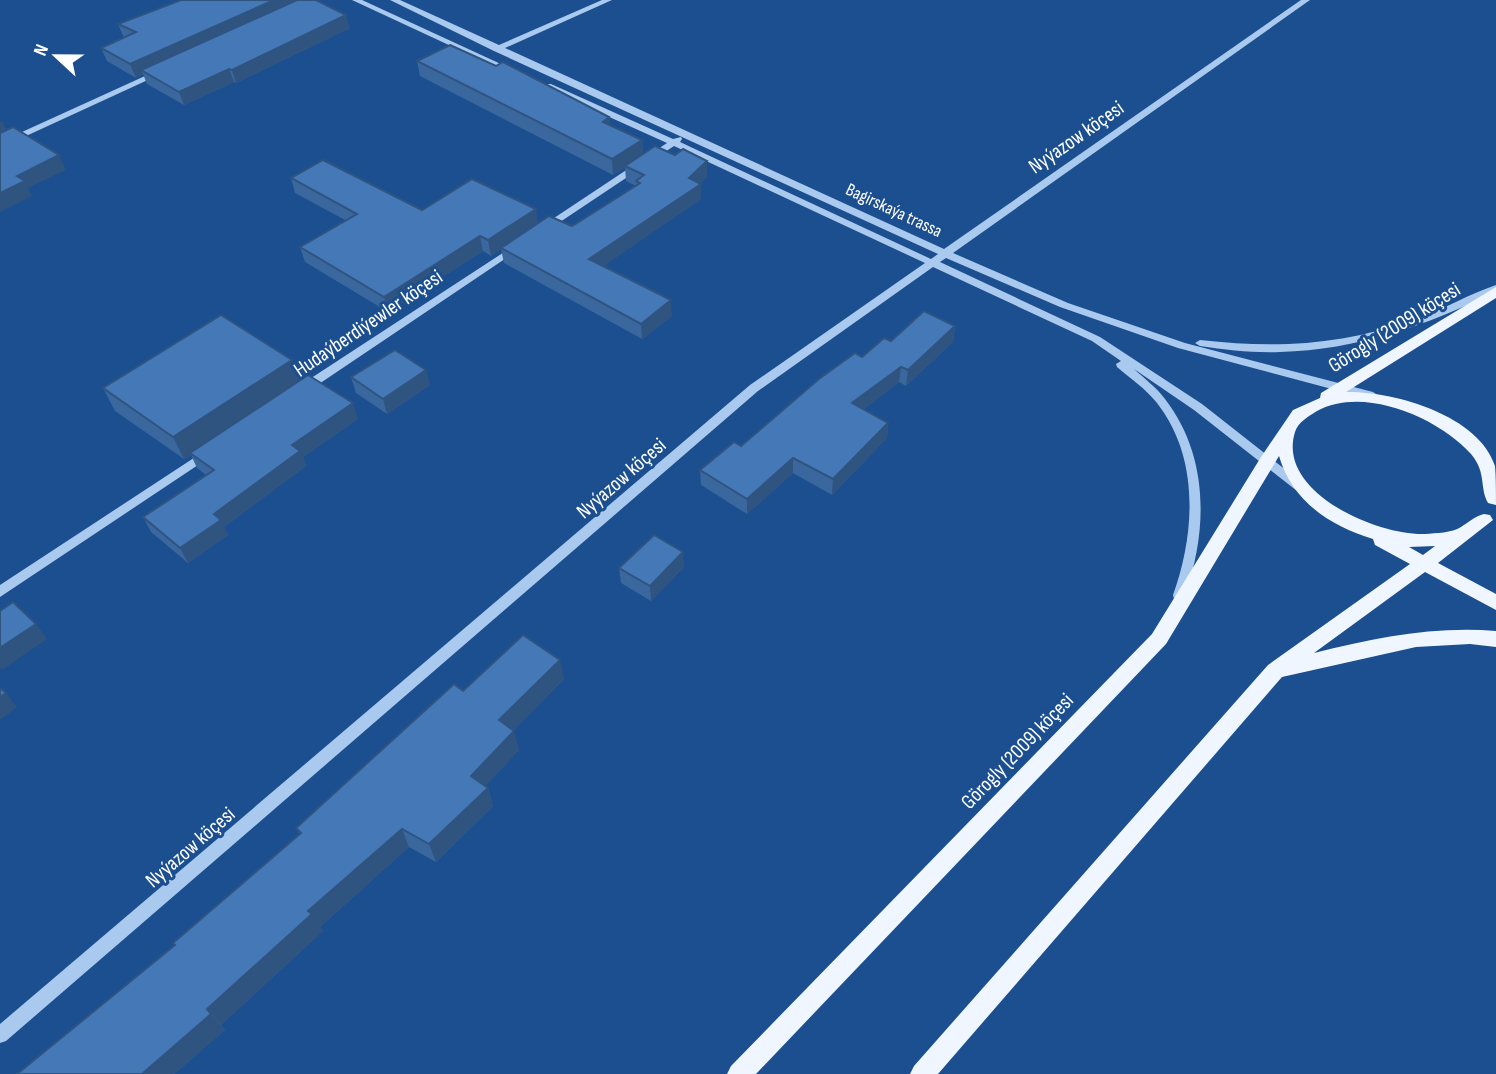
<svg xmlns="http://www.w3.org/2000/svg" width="1496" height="1074" font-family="'Sofia Sans Condensed',sans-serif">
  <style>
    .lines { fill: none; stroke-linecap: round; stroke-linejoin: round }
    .minor { fill: #a9c9ee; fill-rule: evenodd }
    .major { fill: #f0f6ff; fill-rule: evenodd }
    .wall { fill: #3a679d }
    .shaded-wall { fill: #305480 }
    .building { fill: #4478b7; stroke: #305480; stroke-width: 2 }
    .labels { text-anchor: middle; stroke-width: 6; stroke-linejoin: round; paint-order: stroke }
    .far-street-label { font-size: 18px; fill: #fff; stroke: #1b4f8f }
    .street-label { font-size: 21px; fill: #fff; stroke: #1b4f8f }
  </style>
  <rect width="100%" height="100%" fill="#1b4f8f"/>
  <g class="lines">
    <!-- minor -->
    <path class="minor" d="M352 0H362L516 71 509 73Z
      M390 0H400L499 45 602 0H612L505 48 944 249 1301 0H1310L953 253 1068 303 1185 343 1373 392 1379 396 1373 400 1178 348 1060 307 946 258 940 262 1100 337 1202 404 1305 485 1307 488 1305 491H1297L1194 410 1134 369C1145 379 1157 388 1165 399 1209 456 1208 530 1185 595L1184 599H1174L1173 595C1195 534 1200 458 1157 403 1146 389 1131 379 1117 367L1116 364 1121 361 1092 341 933 267 758 391 6 1041 0 1043V1024L750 385 925 263 674 146 548 230H542V226L667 143 545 88V84H551L673 139 681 137 682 139 680 142 931 259 938 254 494 51Z
      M156 71 163 73 0 148V142Z
      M515 245 518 246V250L307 392H299L298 389 299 386Z
      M1496 285V292C1427 325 1357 350 1280 352 1253 353 1227 350 1200 346L1195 343 1200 340C1279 349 1341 345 1417 319 1444 309 1469 294 1496 285Z
      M206 450 210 451 212 454 210 457 0 597V585Z"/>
    <!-- major -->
    <path class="major" d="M1496 287V298L1346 392C1393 391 1479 415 1495 466 1496 477 1496 493 1496 505L1488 503C1479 487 1487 473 1471 454 1439 418 1364 385 1317 411 1309 416 1298 422 1295 432 1276 493 1379 536 1425 534 1436 533 1452 533 1461 527 1469 522 1475 516 1484 514L1490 515 1493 520 1438 563 1496 594V610L1425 572 1314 653C1375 638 1433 626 1496 631V647L1470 644 1416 647 1282 677 938 1074H910L914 1066 1268 665 1410 564 1375 545 1373 539C1330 526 1292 501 1279 456L1166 644 756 1074H727L731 1066 1152 634 1261 457 1293 410 1320 398 1321 393ZM1435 546 1423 555 1409 547Z"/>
  </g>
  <!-- wall -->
  <path class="wall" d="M118 24 350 28 236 83 234 82 184 105 147 84 143 74 136 78 107 61 101 48 124 38Z
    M417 61 609 117 610 125 642 140 643 154 675 155 707 161V176L700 183 701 199 603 266 672 316 642 339 504 263 501 249 491 256 483 251 388 312 305 262 300 247 345 220 295 193 291 178 422 210 572 226 636 186 626 181 625 167 613 175 420 76Z
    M955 326 953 342 906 386 899 382 864 409 888 423 887 438 832 495 793 473 747 514 701 485 700 470 741 446 862 357 891 341Z
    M351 377 430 385 387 414 356 393Z
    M300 380 358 419 303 457 306 466 224 527 228 535 188 563 151 532 143 517 206 475 197 468 191 455 184 459 115 411 103 388Z
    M684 567 651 601 621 583 619 568Z
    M564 679 513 731 519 750 485 786 488 788 493 806 436 862 409 847 320 927 323 931 221 1025 225 1030 174 1074 300 835 296 828 463 691Z"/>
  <!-- shaded-wall -->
  <path class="shaded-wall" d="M274 0H298L141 70 143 74 136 78 130 64Z
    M346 15 350 28 236 83 232 70Z
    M229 69 234 82 184 105 179 92Z
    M609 117 611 132 603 122Z
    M2 121 9 135 0 140V122Z
    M642 140 643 155 613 175 612 159Z
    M59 155 66 170 28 188 32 196 0 212V193L17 176Z
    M707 161V176L696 187 701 184V199L591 275 589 259 689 178Z
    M536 209 538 225 491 256 488 240Z
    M480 236 483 251 388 312 384 297Z
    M671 300 672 316 642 339 641 324Z
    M955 326 953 342 906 386 908 370Z
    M292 360 301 382 190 453 191 455 184 459 173 437Z
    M901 367 899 382 851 419 852 403Z
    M426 370 430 385 387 414 383 399Z
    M353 403 358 419 303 457 306 466 224 527 228 535 188 563 180 548 214 514 292 445Z
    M888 423 887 438 832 495 833 479Z
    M793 458V473L747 514V499Z
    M683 552 684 567 651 601 650 586Z
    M36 624 47 639 2 670 0 668V648Z
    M560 660 564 679 505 739 499 720Z
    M6 693 17 707 0 720V697Z
    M514 731 519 750 477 795 471 776Z
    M488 788 493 806 436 862 429 844Z
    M402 829 409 847 320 927 323 931 221 1025 207 1009 308 911Z
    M211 1014 225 1030 174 1074H142Z"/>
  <!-- building -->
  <path class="building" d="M181 0H274L130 64 101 48 136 32 118 24Z
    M297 0H316L346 15 232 70 229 69 179 92 141 70Z
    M450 45 496 66 503 62 609 117 603 122 642 140 612 159 417 61Z
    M13 127 59 155 17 176 25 181 0 193V133Z
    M655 146 675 155 683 149 707 161 689 178 701 184 589 259 671 300 641 324 501 248 549 216 572 226 640 183 636 181 644 175 625 166Z
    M323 160 422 210 472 179 536 209 488 240 480 236 384 297 300 247 357 214 291 178Z
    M924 311 955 326 908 370 901 367 852 403 888 423 833 479 793 458 747 499 700 470 734 442 741 446 819 379 855 353 862 357 884 338 891 341Z
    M221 315 292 360 173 437 103 388Z
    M395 350 426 370 383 399 351 377Z
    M308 375 353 403 292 445 300 451 214 514 221 520 180 548 143 517 214 470 190 453Z
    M654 535 683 552 650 586 619 568Z
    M13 602 36 624 0 648V611Z
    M523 635 560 660 499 720 514 731 471 776 488 788 429 844 402 829 308 911 312 914 207 1009 211 1014 142 1074H17L175 945 173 943 301 833 296 828 454 684 463 691Z
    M0 688 6 693 0 697Z"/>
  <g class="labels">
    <!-- far-street labels -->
    <g class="far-street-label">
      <text transform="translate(894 210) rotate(25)" y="6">Bagirskaýa trassa</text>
    </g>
    <!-- street labels -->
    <g class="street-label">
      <text transform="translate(1076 137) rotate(-35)" y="7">Nyýazow köçesi</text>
      <text transform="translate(368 323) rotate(-34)" y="7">Hudaýberdiýewler köçesi</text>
      <text transform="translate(1394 327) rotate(-32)" y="7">Görogly (2009) köçesi</text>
      <text transform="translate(621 478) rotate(-41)" y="7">Nyýazow köçesi</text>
      <text transform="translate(1017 751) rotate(-46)" y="7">Görogly (2009) köçesi</text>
      <text transform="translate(190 847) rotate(-41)" y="7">Nyýazow köçesi</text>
    </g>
  </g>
  <!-- north arrow -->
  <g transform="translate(56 56) rotate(292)" stroke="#1b4f8f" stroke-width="5" paint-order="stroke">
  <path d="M0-5L12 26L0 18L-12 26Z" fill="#ffffff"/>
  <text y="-10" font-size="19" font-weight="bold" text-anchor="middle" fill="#ffffff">N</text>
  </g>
</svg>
